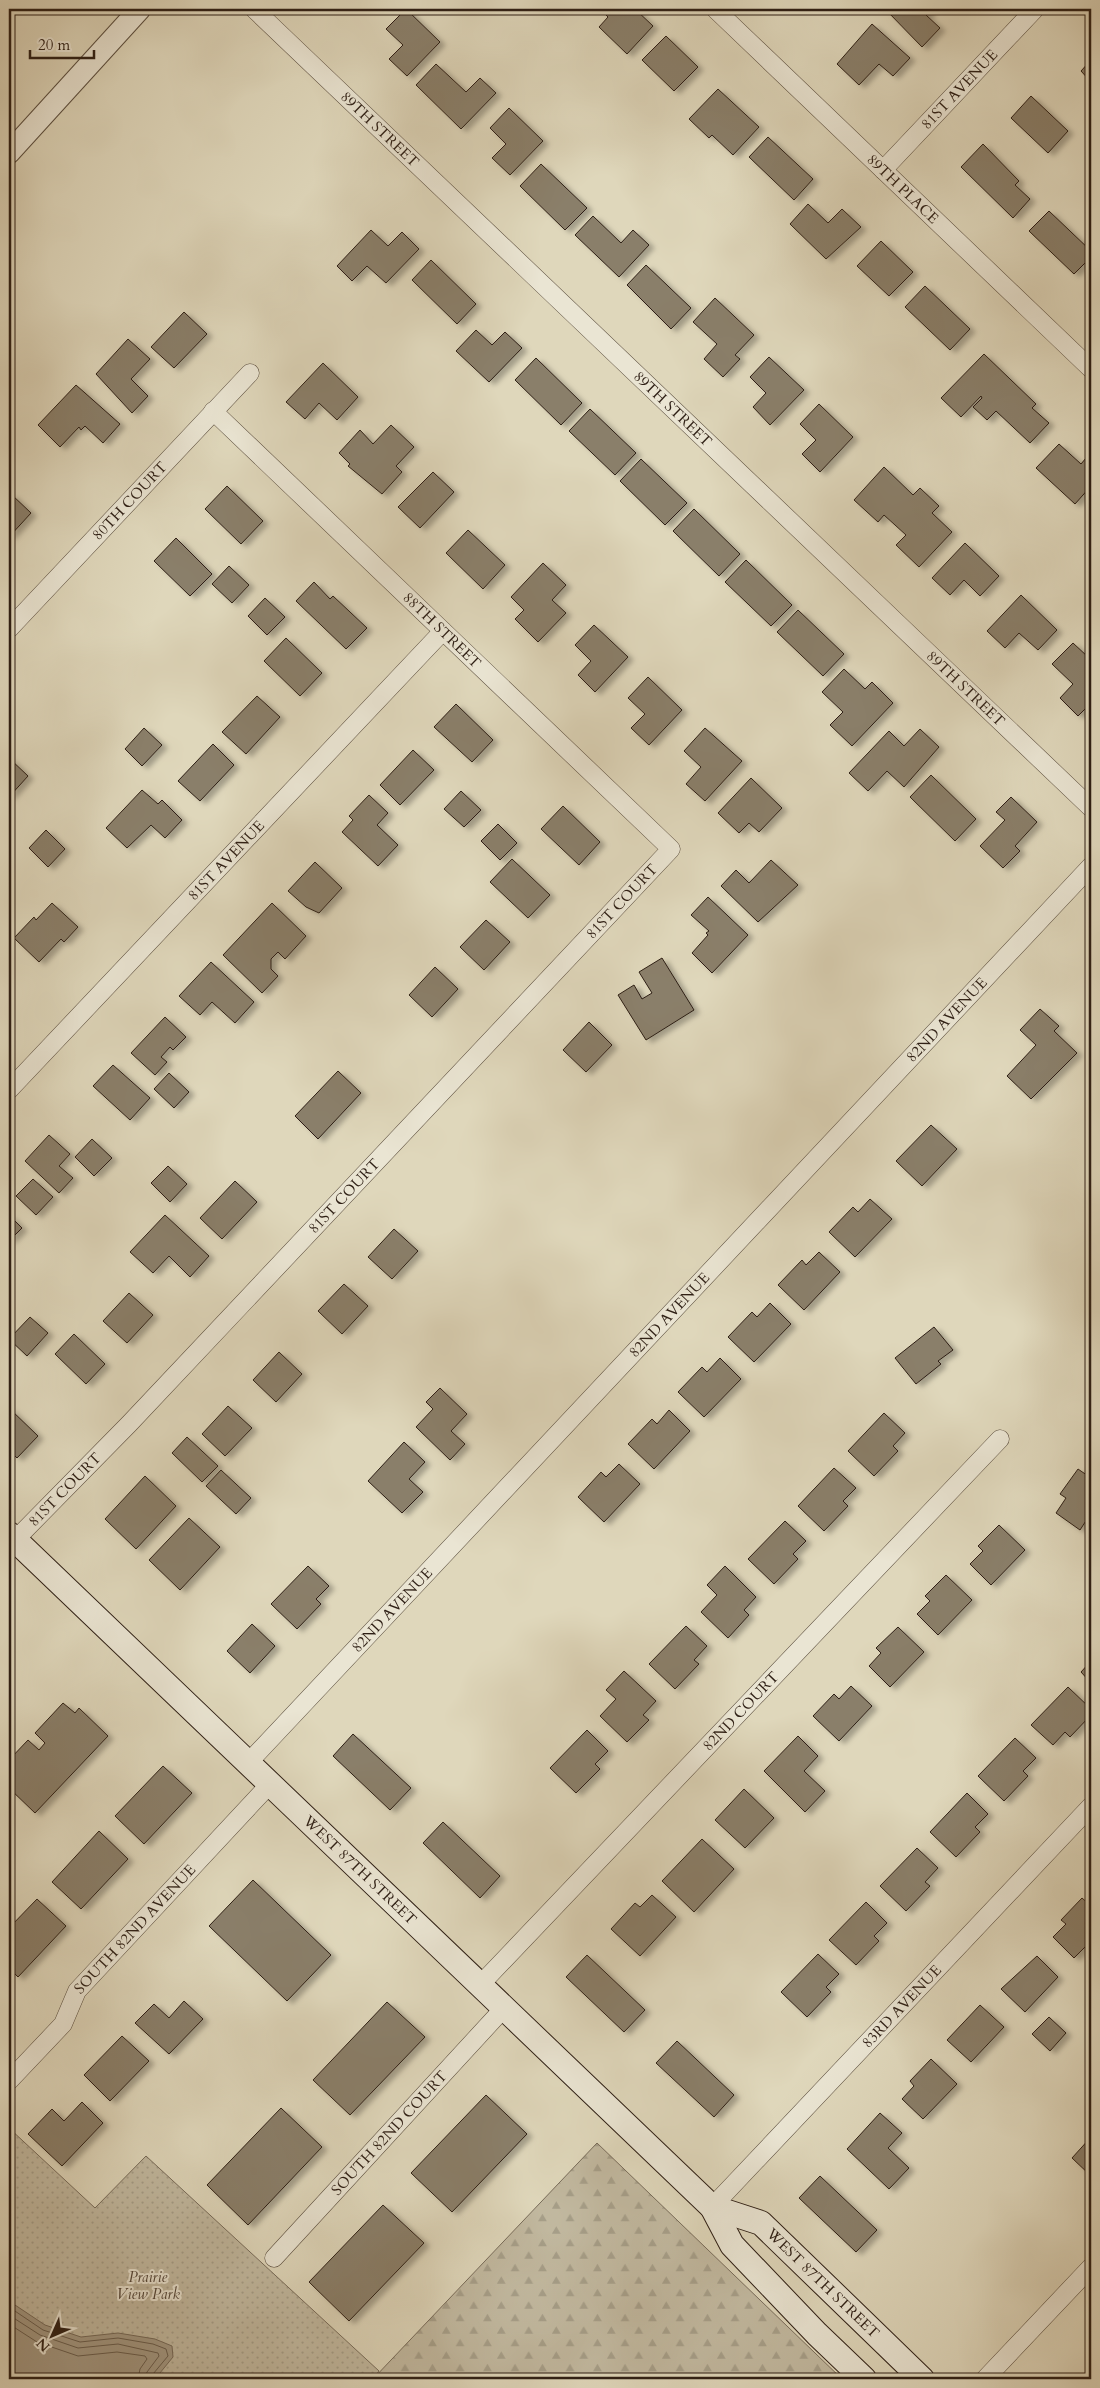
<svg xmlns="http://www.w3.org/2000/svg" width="1100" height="2388" font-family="Cardo,serif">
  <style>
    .forest { fill: url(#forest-firs); stroke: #786c5a }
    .park { fill: url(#park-dots); stroke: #786c5a }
    .water { fill: #a39883; stroke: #746857 }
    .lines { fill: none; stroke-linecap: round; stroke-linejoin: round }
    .shore { stroke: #685c4c; stroke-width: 1 }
    .building { fill: #8a7f6b; stroke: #2e1f15; filter: url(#shadow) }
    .minor-casing { stroke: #5a4d3e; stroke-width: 19 }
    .tertiary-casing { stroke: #5a4d3e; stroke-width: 23 }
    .secondary-casing { stroke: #2e1f15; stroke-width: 26 }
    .minor { stroke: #eae5d3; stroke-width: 18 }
    .tertiary { stroke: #eae5d3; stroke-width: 21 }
    .secondary { stroke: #eae5d3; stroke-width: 24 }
    .labels { text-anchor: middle; stroke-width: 4; stroke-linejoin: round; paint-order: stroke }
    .street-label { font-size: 15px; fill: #2e1f15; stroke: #eae5d3 }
    .park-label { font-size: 15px; font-style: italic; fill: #534538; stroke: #eae5d3 }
  </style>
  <defs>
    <pattern id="forest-firs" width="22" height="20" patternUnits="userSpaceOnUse" patternTransform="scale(1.25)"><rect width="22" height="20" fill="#c1b89f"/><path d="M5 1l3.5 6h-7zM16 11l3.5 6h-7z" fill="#a69e88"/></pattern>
    <pattern id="park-dots" width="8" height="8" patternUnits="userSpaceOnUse" patternTransform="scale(1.25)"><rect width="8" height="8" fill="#c1b89f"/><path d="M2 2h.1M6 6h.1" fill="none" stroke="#a69e88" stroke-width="1.8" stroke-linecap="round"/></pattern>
    <filter id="shadow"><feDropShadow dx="5.5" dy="3" stdDeviation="2.5" flood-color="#0004"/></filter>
  </defs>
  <rect width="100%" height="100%" fill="#dfd7bb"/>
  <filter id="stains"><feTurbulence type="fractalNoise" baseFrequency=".004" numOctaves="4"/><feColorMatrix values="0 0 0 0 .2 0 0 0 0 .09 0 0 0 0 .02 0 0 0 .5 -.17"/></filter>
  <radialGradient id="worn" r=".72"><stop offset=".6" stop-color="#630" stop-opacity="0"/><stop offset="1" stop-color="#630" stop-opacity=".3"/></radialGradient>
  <!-- forest -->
  <path class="forest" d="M597 2143 842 2379H373Z"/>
  <!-- park -->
  <path class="park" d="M9 2128 95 2208 146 2156 379 2371 373 2379H9Z"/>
  <!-- water -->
  <path class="water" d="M9 2301 45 2325 81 2337 118 2333 155 2339 172 2346 173 2357 155 2379H9Z"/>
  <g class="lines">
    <!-- shore -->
    <path class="shore" d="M9 2307 43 2330 80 2342 118 2338 153 2344 166 2349 168 2356 153 2374 152 2379
      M9 2315 40 2335 78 2348 118 2344 158 2353 159 2356 147 2372 145 2379
      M9 2324 37 2342 78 2356 117 2352 145 2356 147 2359 140 2369 138 2379"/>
  </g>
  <!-- building -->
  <path class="building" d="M406 9 440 42 407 76 389 59 403 45 386 29Z
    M600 9H635L653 26 627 54 599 27 608 17Z
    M888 9H932L926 15 940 28 922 47 887 11Z
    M872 24 910 58 893 76 879 64 859 85 837 64Z
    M666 36 698 67 674 91 642 60Z
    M1091 60V82L1081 71Z
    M436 64 466 92 480 78 496 93 461 129 416 85Z
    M718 89 759 127 733 155 712 135 709 138 689 119Z
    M1031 96 1068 131 1048 153 1011 118Z
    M509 108 543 141 510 175 492 158 506 144 490 128Z
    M768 137 813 179 794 200 749 157Z
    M983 144 1019 181 1015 185 1030 199 1013 218 961 167Z
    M541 164 587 208 565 230 520 186Z
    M808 204 828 223 842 209 861 227 826 259 790 224Z
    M1049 211 1091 251V257L1074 274 1029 231Z
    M593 216 621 243 633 230 649 245 619 277 575 235Z
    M371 230 388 246 402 232 419 249 386 283 367 266 352 281 337 266Z
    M881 241 913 272 889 296 857 266Z
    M431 260 476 304 457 324 412 280Z
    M646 265 691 308 671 329 627 285Z
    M925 286 970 329 950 350 905 307Z
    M715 298 754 335 735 355 740 359 723 377 704 359 717 344 693 322Z
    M184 312 207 334 174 368 151 347Z
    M476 330 492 345 505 332 522 348 489 382 456 351Z
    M128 339 150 359 131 379 148 396 132 413 96 374Z
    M984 354 1036 404 1032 408 1049 423 1030 443 996 411 987 420 973 407 982 398 981 396 961 417 941 398Z
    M769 357 804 390 770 425 753 407 766 393 750 377Z
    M536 358 582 403 561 425 515 380Z
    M323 363 358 397 337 420 319 403 305 419 286 402Z
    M76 385 120 424 103 443 85 426 81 430 79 427 60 447 38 425Z
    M819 404 853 437 820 472 802 454 816 440 800 424Z
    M590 409 636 453 615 475 569 431Z
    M391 425 414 447 396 466 402 472 382 494 348 466 350 464 339 453 360 430 373 444Z
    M1059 444 1081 464 1091 452V486L1075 504 1036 468Z
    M641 459 687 503 665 525 620 481Z
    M884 467 913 495 920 488 939 506 932 513 952 532 919 567 896 545 906 535 884 515 878 522 854 500Z
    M433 472 454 492 420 528 398 507Z
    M227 486 263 521 241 544 205 509Z
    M11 494 31 513 9 537V497Z
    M694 509 740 554 719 576 673 531Z
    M468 530 505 565 483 589 446 553Z
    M176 538 212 574 190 596 154 561Z
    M965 543 999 576 980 596 964 580 950 595 932 578Z
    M746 560 792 605 771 626 725 582Z
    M543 563 566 585 552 600 566 613 538 642 515 619 524 610 511 597Z
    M229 566 249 585 232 603 212 584Z
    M314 582 330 599 333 596 367 628 346 649 296 601Z
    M1021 595 1057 630 1038 650 1019 633 1005 648 987 631Z
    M265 598 285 617 267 635 248 616Z
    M798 610 844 654 823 676 777 632Z
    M594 625 628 657 595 692 578 675 591 661 575 645Z
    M286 638 322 673 300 696 264 661Z
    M1073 643 1088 657H1091V703L1078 716 1060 698 1073 684 1052 664Z
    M844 669 865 689 872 682 893 703 852 746 830 725 843 712 822 692Z
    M648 677 682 710 649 745 631 728 645 714 628 698Z
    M257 696 280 717 246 754 222 732Z
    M456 704 493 740 472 762 434 727Z
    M144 728 162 745 142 766 125 749Z
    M705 728 742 761 705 801 686 784 701 767 684 751Z
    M920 729 939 747 904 787 887 771 868 791 849 773 889 731 904 746Z
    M213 744 234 765 200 801 178 781Z
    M413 750 434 770 400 805 380 785Z
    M9 758 28 776 9 797Z
    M931 775 976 819 955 841 910 797Z
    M751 778 782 808 759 832 749 823 739 833 718 813Z
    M142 790 158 804 162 800 182 820 165 838 151 825 127 848 106 828Z
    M461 791 481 810 464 827 444 809Z
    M369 795 388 813 377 825 398 845 378 866 342 832 353 820 349 816Z
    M1011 797 1037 822 1015 846 1020 851 1003 868 980 846 1005 820 996 812Z
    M563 806 600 842 579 865 541 829Z
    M498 824 517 843 500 860 481 841Z
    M46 830 65 849 48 867 29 848Z
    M512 859 550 895 528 918 490 882Z
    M771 860 798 885 758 922 721 886 736 870 749 883Z
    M315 862 342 888 319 913 306 907 288 891Z
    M708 897 748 935 712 973 692 953 708 935 706 933 709 931 691 915Z
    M52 903 78 927 64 942 61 939 39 962 14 938 34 917 36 920Z
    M272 903 306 936 285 959 278 952 271 959V969L278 976 262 993 223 955Z
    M486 920 510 942 484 970 460 947Z
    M662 958 694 1010 646 1040 618 995 634 985 642 999 652 993 639 972Z
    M211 962 254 1002 235 1023 212 1002 200 1015 179 996Z
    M435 967 458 989 432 1017 409 995Z
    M1040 1009 1059 1026 1054 1031 1077 1053 1031 1099 1007 1076 1036 1045 1020 1030Z
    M165 1017 186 1037 173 1050 170 1047 161 1057 167 1062 155 1075 131 1053Z
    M589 1022 612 1045 586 1072 563 1050Z
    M113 1065 150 1098 130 1120 93 1086Z
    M338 1071 361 1093 318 1139 295 1116Z
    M169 1073 189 1092 174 1108 154 1089Z
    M931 1125 957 1149 922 1186 896 1161Z
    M49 1135 70 1154 59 1166 73 1178 59 1193 25 1161Z
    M92 1139 112 1158 94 1176 75 1157Z
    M168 1166 187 1184 170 1202 151 1183Z
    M33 1179 53 1197 36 1215 16 1196Z
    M235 1181 257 1202 222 1239 200 1218Z
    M870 1199 892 1219 855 1257 829 1232 853 1207 858 1212Z
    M9 1215 22 1228 9 1241Z
    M165 1215 209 1256 190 1277 169 1256 153 1273 130 1252Z
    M394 1229 418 1251 392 1279 368 1257Z
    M819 1252 840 1272 804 1310 778 1285 802 1260 806 1265Z
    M344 1284 368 1306 342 1334 318 1311Z
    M129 1293 153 1315 127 1343 103 1321Z
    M770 1303 791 1324 754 1362 728 1337 752 1312 757 1317Z
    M30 1317 48 1333 27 1356 9 1339Z
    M934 1327 953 1350 938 1361 941 1364 916 1384 895 1358Z
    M74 1334 105 1364 86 1384 55 1354Z
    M279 1352 302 1374 276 1402 253 1380Z
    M720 1358 741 1379 704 1417 678 1392 702 1367 707 1372Z
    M440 1388 467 1414 451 1431 465 1444 450 1460 416 1427 433 1409 426 1402Z
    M228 1406 252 1428 225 1456 202 1434Z
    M9 1408 38 1436 17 1458 9 1450Z
    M669 1410 690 1431 654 1469 628 1444 652 1419 657 1424Z
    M884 1413 905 1433 893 1446 898 1451 874 1476 848 1451Z
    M187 1437 218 1466 202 1482 172 1453Z
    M404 1442 425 1462 409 1479 423 1492 402 1513 368 1481Z
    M619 1464 640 1484 604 1522 578 1497 601 1472 606 1477Z
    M834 1468 856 1488 843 1501 848 1506 824 1531 798 1506Z
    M1078 1469 1091 1478V1513L1080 1530 1056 1513 1066 1498 1060 1494Z
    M221 1470 251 1498 236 1514 206 1486Z
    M145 1476 176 1506 136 1549 105 1519Z
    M189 1518 220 1547 180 1590 149 1560Z
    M785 1521 806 1541 793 1554 798 1559 774 1584 748 1559Z
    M999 1525 1025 1550 991 1585 970 1564 983 1551 978 1546Z
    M308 1566 329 1586 316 1599 321 1604 297 1629 271 1604Z
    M725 1566 756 1597 744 1610 749 1615 728 1638 701 1612 717 1595 707 1585Z
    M946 1575 972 1600 938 1635 917 1614 930 1601 925 1596Z
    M252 1624 275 1646 250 1673 227 1651Z
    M686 1626 707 1646 694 1660 699 1664 675 1689 649 1664Z
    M898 1627 924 1652 890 1687 869 1666 881 1653 876 1648Z
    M1091 1661V1683L1081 1672Z
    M624 1671 656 1701 643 1715 649 1720 627 1742 600 1716 616 1699 606 1690Z
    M851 1686 872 1706 839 1741 813 1716 834 1694 839 1699Z
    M1068 1687 1091 1709V1715L1070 1737 1065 1732 1053 1745 1031 1725Z
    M63 1703 75 1713 79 1708 108 1736 35 1813 9 1788V1760L28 1740 39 1750 45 1743 35 1733Z
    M587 1730 608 1751 595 1764 600 1769 576 1793 550 1768Z
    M353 1734 411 1788 390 1810 333 1756Z
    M798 1736 818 1756 804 1771 825 1791 805 1812 764 1771Z
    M1015 1738 1036 1758 1023 1771 1028 1776 1004 1801 978 1776Z
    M163 1766 192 1793 144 1844 115 1816Z
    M744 1789 774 1818 745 1848 715 1820Z
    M967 1793 988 1814 975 1827 980 1832 956 1857 930 1832Z
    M443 1822 500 1876 480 1898 423 1843Z
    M99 1831 128 1859 81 1909 52 1882Z
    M702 1839 734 1869 694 1912 662 1881Z
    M917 1848 938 1868 925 1882 930 1886 906 1911 880 1886Z
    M253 1880 331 1955 287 2001 209 1926Z
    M652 1895 676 1917 640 1956 611 1929 635 1903 640 1907Z
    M1082 1898 1091 1906V1941L1074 1958 1053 1937 1066 1924 1061 1920Z
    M37 1899 66 1926 18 1977 9 1968V1928Z
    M866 1902 887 1923 874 1936 879 1941 856 1965 829 1940Z
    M818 1954 839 1974 826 1987 831 1992 807 2017 781 1992Z
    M587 1955 645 2010 624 2032 566 1977Z
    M1037 1956 1058 1977 1025 2012 1001 1989Z
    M184 2001 203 2019 169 2054 135 2023 154 2004 169 2018Z
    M387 2002 425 2037 350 2115 313 2080Z
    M980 2005 1004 2027 971 2062 947 2040Z
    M1049 2017 1066 2033 1050 2051 1032 2034Z
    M122 2036 149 2061 110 2101 84 2075Z
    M677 2041 734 2095 714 2117 656 2063Z
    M931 2059 957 2084 923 2119 902 2099 914 2086 910 2081Z
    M486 2095 527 2134 452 2212 411 2173Z
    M82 2102 103 2123 62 2166 28 2134 52 2109 64 2121Z
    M281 2108 322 2147 248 2225 207 2185Z
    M880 2113 902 2133 888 2148 909 2168 889 2189 847 2149Z
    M1091 2137V2176L1072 2158Z
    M820 2176 877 2230 856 2252 799 2198Z
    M383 2205 424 2243 349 2321 309 2282Z"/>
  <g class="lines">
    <!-- minor casing -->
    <g class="minor-casing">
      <g id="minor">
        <path id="s1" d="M254 9 1091 808"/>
        <path id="s2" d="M715 9 1091 369"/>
        <path id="s3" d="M883 170 1035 9"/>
        <path id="s4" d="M9 629 250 373"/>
        <path id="s5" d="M9 1090 443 631"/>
        <path id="s6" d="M15 1540 129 1424 671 849 213 411"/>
        <path id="s7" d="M248 1763 1091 866"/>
        <path id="s8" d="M480 1985 1000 1439"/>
        <path id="s9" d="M9 2081 63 2024 77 1991 270 1784"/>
        <path id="s10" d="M712 2207 1091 1806"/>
        <path id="s11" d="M274 2258 504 2008"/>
        <path d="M985 2379 1091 2267"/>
      </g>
    </g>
    <!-- tertiary casing -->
    <g class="tertiary-casing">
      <path id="tertiary" d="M9 153 140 9"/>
    </g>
    <!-- secondary casing -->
    <g class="secondary-casing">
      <g id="secondary">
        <path id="s12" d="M9 1534 712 2207 732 2245 817 2334 864 2379"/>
        <path id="s13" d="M712 2207 761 2223 922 2379"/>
      </g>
    </g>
    <!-- minor -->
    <use href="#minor" class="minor"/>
    <!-- tertiary -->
    <use href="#tertiary" class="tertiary"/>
    <!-- secondary -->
    <use href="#secondary" class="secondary"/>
  </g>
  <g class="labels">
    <!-- street labels -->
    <g class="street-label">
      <text dy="5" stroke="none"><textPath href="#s3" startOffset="111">81ST AVENUE</textPath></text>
      <text dy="5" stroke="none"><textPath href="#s1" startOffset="174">89TH STREET</textPath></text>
      <text dy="5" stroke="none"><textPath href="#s2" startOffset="260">89TH PLACE</textPath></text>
      <text dy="5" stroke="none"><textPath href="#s1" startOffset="579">89TH STREET</textPath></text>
      <text dy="5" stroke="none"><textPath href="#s4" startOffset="176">80TH COURT</textPath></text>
      <text transform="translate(442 630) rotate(44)" y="5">88TH STREET</text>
      <text dy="5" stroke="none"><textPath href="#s1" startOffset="984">89TH STREET</textPath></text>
      <text dy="5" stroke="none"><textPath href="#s5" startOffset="316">81ST AVENUE</textPath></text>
      <text dy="5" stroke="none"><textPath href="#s6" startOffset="881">81ST COURT</textPath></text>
      <text dy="5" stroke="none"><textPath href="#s7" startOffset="1020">82ND AVENUE</textPath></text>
      <text dy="5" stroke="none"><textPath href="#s6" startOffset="476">81ST COURT</textPath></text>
      <text dy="5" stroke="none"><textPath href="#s7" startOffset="615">82ND AVENUE</textPath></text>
      <text dy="5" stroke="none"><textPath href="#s6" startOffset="71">81ST COURT</textPath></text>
      <text dy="5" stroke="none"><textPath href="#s7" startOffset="210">82ND AVENUE</textPath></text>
      <text dy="5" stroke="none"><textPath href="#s8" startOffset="378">82ND COURT</textPath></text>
      <text dy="5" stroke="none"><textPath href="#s12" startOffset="486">WEST 87TH STREET</textPath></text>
      <text dy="5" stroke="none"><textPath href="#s9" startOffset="199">SOUTH 82ND AVENUE</textPath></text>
      <text dy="5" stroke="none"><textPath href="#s10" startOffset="276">83RD AVENUE</textPath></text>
      <text dy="5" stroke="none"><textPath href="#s11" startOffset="170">SOUTH 82ND COURT</textPath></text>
      <text dy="5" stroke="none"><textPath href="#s13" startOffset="138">WEST 87TH STREET</textPath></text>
    </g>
    <!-- park labels -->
    <g class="park-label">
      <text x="148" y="2282">Prairie<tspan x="148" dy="17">View Park</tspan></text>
    </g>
  </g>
  <!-- margin -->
  <rect width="1100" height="2388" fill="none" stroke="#dfd7bb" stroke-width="30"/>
  <rect x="10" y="10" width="1080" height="2368" fill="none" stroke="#2e1f15" stroke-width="2.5"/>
  <rect x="15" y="15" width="1070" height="2358" fill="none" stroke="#2e1f15"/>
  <!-- north arrow -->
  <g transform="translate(52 2336) rotate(225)" stroke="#eae5d3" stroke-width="4" paint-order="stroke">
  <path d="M0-4L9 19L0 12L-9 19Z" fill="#2e1f15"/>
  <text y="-8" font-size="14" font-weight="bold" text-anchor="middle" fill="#2e1f15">N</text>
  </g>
  <!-- scale -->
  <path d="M30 50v8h64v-8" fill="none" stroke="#2e1f15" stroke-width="2.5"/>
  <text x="38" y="50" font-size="15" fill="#2e1f15" stroke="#eae5d3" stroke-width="4" paint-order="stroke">20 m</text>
  <rect width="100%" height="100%" filter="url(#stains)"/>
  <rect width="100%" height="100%" fill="url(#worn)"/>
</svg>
